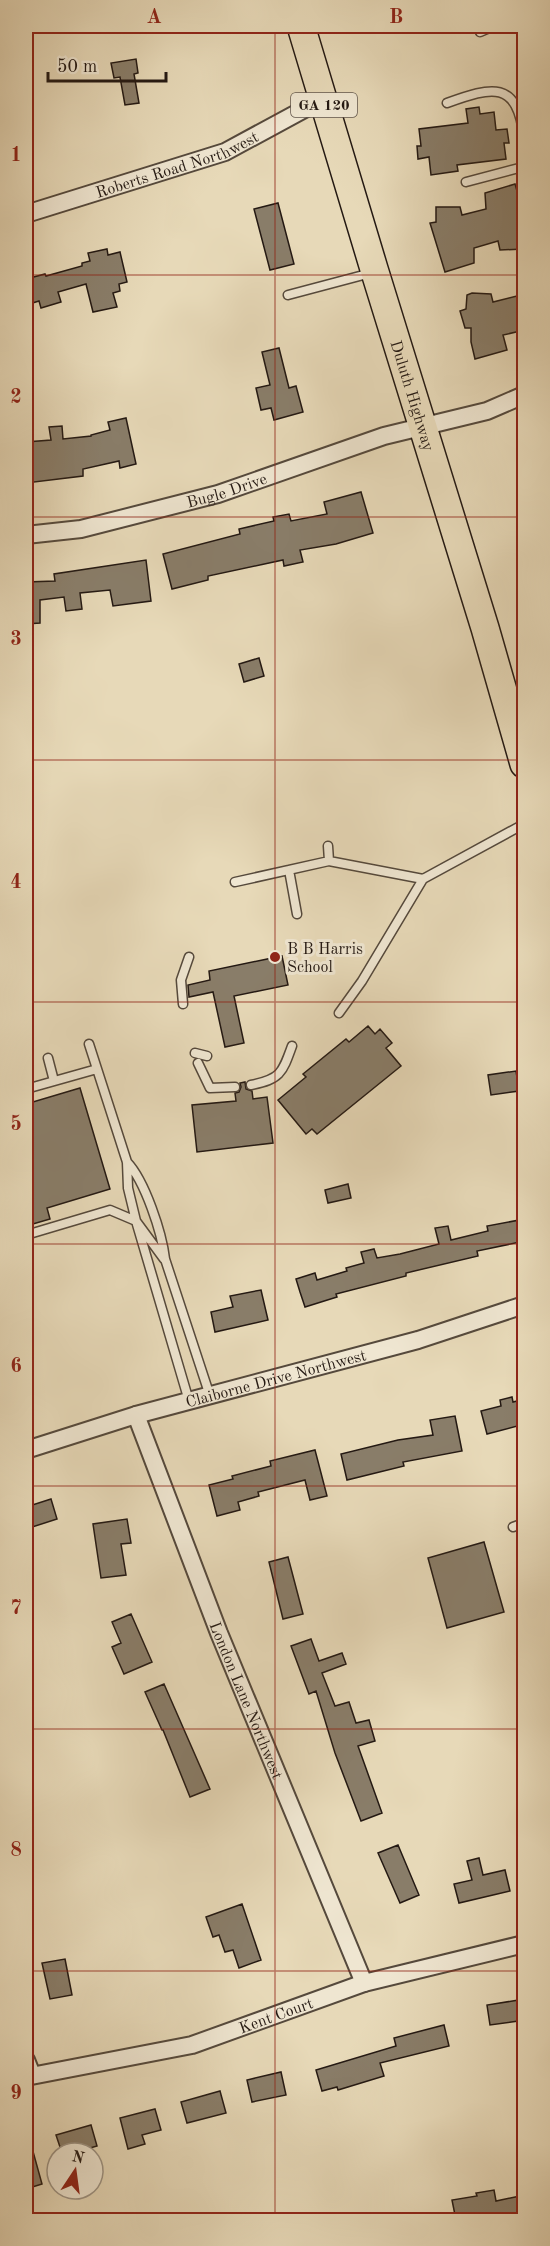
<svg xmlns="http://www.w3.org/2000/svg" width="550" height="2246" font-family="'Old Standard TT',serif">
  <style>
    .building { fill: #897d69; stroke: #241913; stroke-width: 1.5 }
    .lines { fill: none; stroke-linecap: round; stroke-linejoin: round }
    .service-casing { stroke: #55493c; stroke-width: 11 }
    .minor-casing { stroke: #55493c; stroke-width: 20 }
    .primary-casing { stroke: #241913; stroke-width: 30 }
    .service { stroke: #efe6d1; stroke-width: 8 }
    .minor { stroke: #efe6d1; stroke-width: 16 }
    .primary { stroke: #e7d9b8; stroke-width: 27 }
    .grid { fill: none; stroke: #8f2418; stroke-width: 1.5; stroke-opacity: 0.55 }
    .poi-dot { fill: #8f2418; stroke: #efe6d1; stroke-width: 2 }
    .labels { text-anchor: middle; stroke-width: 6; stroke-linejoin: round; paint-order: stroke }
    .shield { fill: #efe6d1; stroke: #61564c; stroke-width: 1.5 }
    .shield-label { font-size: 15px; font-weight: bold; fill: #241913 }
    .street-label { font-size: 16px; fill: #241913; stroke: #efe6d1 }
    .poi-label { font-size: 16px; fill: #241913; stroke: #efe6d1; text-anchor: start }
    .neatline { fill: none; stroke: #8f2418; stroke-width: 2 }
    .grid-label { font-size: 20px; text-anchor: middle; font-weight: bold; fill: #8f2418 }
  </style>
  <rect width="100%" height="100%" fill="#e7d9b8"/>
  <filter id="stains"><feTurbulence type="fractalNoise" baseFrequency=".00333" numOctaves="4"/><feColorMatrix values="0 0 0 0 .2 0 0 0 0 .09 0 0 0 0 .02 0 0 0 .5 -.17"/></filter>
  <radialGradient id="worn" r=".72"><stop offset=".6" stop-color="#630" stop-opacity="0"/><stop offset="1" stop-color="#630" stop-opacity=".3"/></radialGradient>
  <!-- building -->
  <path class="building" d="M136 59 138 73 134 74 139 103 125 105 120 77 114 78 111 63Z
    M479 107 480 114 494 112 496 130 507 129 509 143H504L506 159 457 165 458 171 431 175 429 157 418 159 417 146H421L419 129 468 123 466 109Z
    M515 184 519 198V214H525L523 249 500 250 498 241 474 248V263L445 272 430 223 436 222V207H460L462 215 486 209 485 193Z
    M278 203 294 264 270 270 254 209Z
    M107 249 108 255 120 252 127 282 119 284 120 291 113 293 117 307 93 312 86 284 58 292 61 302 41 308 39 301 26 305V279L45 274 46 276 82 266V263L90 261 88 253Z
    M472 293 491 294 493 302 525 294V330L503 335 507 350 475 359 471 342V328H465L460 311 466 309 467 295Z
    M279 348 289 388 296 386 303 412 274 420 271 408 261 410 256 388 270 385 262 352Z
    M126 418 136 464 120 468 119 461 83 469V476L26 483V442L51 440 49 427 62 426 63 439 91 436V435L110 430 108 422Z
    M361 492 373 533 336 544 300 550 303 562 284 566 283 560 208 576V580L172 589 163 554 240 534 239 529 274 521 273 517 289 514 291 521 327 514 324 502Z
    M146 560 151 601 113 606 110 590 80 593 82 609 66 611 64 597 40 600V623L26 624V582L55 581 54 574Z
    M259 658 264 676 244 682 239 664Z
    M282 956 288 985 234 996 244 1043 225 1047 213 992 189 997 188 985 210 980 209 971Z
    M368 1026 375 1034 380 1029 392 1043 386 1048 401 1066 317 1134 312 1129 306 1134 278 1100 306 1077 303 1074 346 1039 349 1042Z
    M516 1071 519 1091 491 1095 488 1075Z
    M245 1082 246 1089 252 1091 253 1099 267 1097 273 1143 197 1152 192 1105 236 1101 235 1093 239 1092 241 1087 240 1083Z
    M80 1088 110 1189 47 1208 50 1219 26 1226V1104Z
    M348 1184 351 1198 328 1203 325 1190Z
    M525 1219V1241L477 1251 478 1256 406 1273V1276L336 1294 337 1297 305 1307 300 1292 296 1279 315 1273 317 1280 347 1271 346 1268 364 1263 361 1252 374 1249 377 1258 400 1254 439 1244 435 1228 448 1226 451 1240 488 1231 487 1226Z
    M261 1290 268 1320 215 1332 211 1312 233 1307 230 1296Z
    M512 1397 513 1402 525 1399V1424L487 1434 481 1411 501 1406 500 1400Z
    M455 1416 462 1451 403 1462 404 1466 347 1480 341 1454 398 1440 433 1435 430 1420Z
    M315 1450 327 1496 310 1500 305 1480 258 1492 259 1496 238 1502 240 1510 217 1516 209 1485 233 1479 232 1476 271 1466 270 1461Z
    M51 1499 57 1519 26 1529V1507Z
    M127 1519 131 1543 121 1544 126 1575 101 1578 93 1524Z
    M484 1542 504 1612 447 1628 428 1558Z
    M288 1557 303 1614 283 1619 269 1562Z
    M131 1614 152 1662 124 1674 112 1647 121 1643 112 1622Z
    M311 1639 319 1661 342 1653 346 1664 322 1673 335 1706 349 1702 356 1723 369 1720 375 1741 358 1746 382 1813 361 1821 335 1753 316 1691 309 1694 291 1646Z
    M164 1684 210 1789 190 1797 163 1730H162L145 1692Z
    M398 1845 419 1895 400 1903 378 1853Z
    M479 1858 483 1875 505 1870 510 1891 459 1903 454 1884 472 1880 467 1861Z
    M242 1904 261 1960 239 1968 233 1950 225 1952 219 1935 213 1937 206 1917Z
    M65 1959 72 1995 50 1999 42 1963Z
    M525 1999V2020L490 2025 487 2005Z
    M444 2025 449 2046 380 2063 384 2076 338 2090 337 2087 322 2091 316 2070 396 2046 394 2038Z
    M281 2072 286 2095 252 2102 247 2080Z
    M220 2091 226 2113 187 2123 181 2102Z
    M155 2109 161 2130 142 2135 145 2144 128 2149 120 2118Z
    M91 2125 97 2146 73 2153H62L56 2135Z
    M29 2137 42 2184 26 2189V2138Z
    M494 2190 496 2201 525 2195V2220H456L452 2200 477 2196 476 2193Z"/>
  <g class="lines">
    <!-- service casing -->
    <g class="service-casing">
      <path id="service" d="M480 32 494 26
        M447 103C492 87 517 79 524 138
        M466 182 519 168 524 165
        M288 295 371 273
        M328 846 329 861
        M289 870 297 914
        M235 882 329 861 423 879 524 824
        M183 1004 181 980 189 957
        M339 1013 362 981 423 879
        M89 1044 127 1162 128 1188 136 1221 189 1401
        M195 1053 207 1056
        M48 1058 54 1081
        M198 1063 210 1088 235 1087
        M251 1085C280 1079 282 1074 292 1046
        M26 1089 97 1069
        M127 1162C145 1181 162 1233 165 1259L210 1396
        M26 1235 110 1210 136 1221 164 1259
        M513 1527 524 1523"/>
    </g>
    <!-- minor casing -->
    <g class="minor-casing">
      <g id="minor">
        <path id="s1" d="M26 214 225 152 323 99"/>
        <path id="s2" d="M26 535 81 529 218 494 384 436 487 411 524 395"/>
        <path id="s3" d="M136 1415 219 1633 364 1983"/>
        <path id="s4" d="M26 1450 136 1415 418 1340 524 1305"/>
        <path d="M26 2060 32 2075"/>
        <path id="s5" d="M26 2077 192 2045 364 1983 524 1944"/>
      </g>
    </g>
    <!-- primary casing -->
    <g class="primary-casing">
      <g id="primary">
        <path id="s6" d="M301 26 374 269 485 628 524 764"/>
      </g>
    </g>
    <!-- service -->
    <use href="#service" class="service"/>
    <!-- minor -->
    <use href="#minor" class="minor"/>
    <!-- primary -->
    <use href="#primary" class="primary"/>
  </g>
  <!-- grid -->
  <path class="grid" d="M275 26V2220M26 275H524M26 517H524M26 760H524M26 1002H524M26 1244H524M26 1486H524M26 1729H524M26 1971H524"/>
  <!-- markers -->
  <circle class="poi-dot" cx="275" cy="957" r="6"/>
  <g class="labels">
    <!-- shield labels -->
    <rect class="shield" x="291" y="93" width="66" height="24" rx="4.5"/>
    <g class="shield-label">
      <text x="324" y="110">GA 120</text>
    </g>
    <!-- street labels -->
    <g class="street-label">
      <text dy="6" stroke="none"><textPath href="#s1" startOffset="159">Roberts Road Northwest</textPath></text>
      <text dy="6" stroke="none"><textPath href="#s6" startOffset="386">Duluth Highway</textPath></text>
      <text dy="6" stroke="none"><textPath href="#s2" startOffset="206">Bugle Drive</textPath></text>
      <text dy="6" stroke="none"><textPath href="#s4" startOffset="260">Claiborne Drive Northwest</textPath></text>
      <text dy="6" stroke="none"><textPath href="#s3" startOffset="306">London Lane Northwest</textPath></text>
      <text dy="6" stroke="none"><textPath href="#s5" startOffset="258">Kent Court</textPath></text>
    </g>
    <!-- poi labels -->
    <g class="poi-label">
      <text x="287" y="954">B B Harris<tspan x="287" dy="18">School</tspan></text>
    </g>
  </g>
  <!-- margin -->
  <rect width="550" height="2246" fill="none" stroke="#e7d9b8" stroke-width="66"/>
  <!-- north arrow -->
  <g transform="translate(75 2171) rotate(13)"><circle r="28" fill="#efe6d1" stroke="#9e9485" stroke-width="1.5"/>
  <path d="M0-4.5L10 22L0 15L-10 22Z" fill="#8f2418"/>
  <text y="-9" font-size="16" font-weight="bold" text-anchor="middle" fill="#241913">N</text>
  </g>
  <!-- scale -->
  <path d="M48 72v9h118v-9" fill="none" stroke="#241913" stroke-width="3"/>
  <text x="57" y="72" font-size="18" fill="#241913" stroke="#efe6d1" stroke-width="4.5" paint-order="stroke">50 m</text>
  <rect x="33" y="33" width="484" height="2180" class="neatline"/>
  <g class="grid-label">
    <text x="154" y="23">A</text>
    <text x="396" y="23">B</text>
    <text x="16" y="161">1</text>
    <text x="16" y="403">2</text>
    <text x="16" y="645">3</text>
    <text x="16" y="888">4</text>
    <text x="16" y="1130">5</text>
    <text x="16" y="1372">6</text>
    <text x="16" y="1614">7</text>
    <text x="16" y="1856">8</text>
    <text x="16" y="2099">9</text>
  </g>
  <rect width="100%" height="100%" filter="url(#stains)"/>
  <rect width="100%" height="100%" fill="url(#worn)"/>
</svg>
